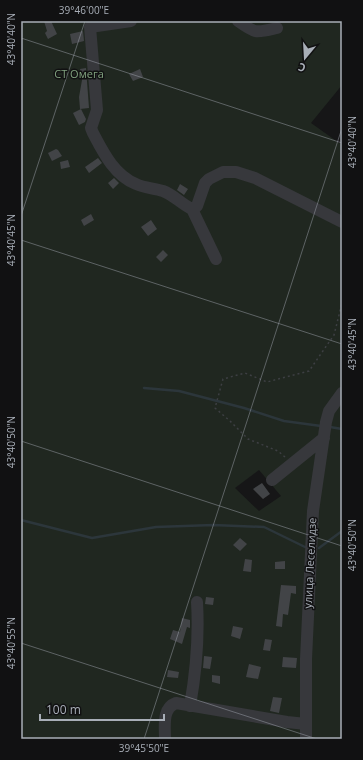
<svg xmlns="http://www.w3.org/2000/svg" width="363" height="760" font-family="'Open Sans',sans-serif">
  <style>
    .green { fill: #202720; fill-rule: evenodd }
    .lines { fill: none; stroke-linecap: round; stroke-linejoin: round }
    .stream { stroke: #2c363b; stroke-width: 2.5 }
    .building { fill: #424447 }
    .path { stroke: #3d3f43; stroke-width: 1.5; stroke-dasharray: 2 3; stroke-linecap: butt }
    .minor { stroke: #37383c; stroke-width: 12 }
    .ticks { fill: none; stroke: #a8aeb7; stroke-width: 1; stroke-opacity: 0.45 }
    .labels { text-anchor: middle; stroke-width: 3; stroke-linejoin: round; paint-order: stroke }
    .park-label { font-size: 11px; fill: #81a27f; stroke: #111112 }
    .street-label { font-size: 11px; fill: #a8aeb7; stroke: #111112 }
    .neatline { fill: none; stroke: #a8aeb7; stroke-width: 1.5 }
    .ticks-label { font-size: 10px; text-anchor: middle; fill: #a8aeb7 }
  </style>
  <rect width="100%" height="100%" fill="#161617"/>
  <!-- green -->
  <path class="green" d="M21 21H342V85L311 123 342 145V739H21ZM259 470 281 496 259 511 235 488Z"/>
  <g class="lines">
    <!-- stream -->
    <path class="stream" d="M144 388 179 391 244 408 284 421 321 426
      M330 427 342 429
      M21 520 92 538 156 527 213 525 264 527 305 547
      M319 548 342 531"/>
  </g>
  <!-- building -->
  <path class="building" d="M44 21H51L57 34 48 39 45 33 47 31Z
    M83 31 84 41 72 44 70 34Z
    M86 68 89 108 80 109 79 97 82 80 80 69Z
    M140 69 143 77 133 81 129 74Z
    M81 109 86 119 85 122 79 125 73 113Z
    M56 149 58 150 62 156 52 161 48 153Z
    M98 158 102 163 89 173 85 167Z
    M68 160 70 167 61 169 60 162Z
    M114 178 119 183 113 189 108 183Z
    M180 184 188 189 184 195 177 190Z
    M91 214 94 220 84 226 81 220Z
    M151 220 157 229 148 236 141 227Z
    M163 250 168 255 161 262 156 257Z
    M262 483 270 494 263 499 253 489Z
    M240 538 247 544 240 551 233 545Z
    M245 559 252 560 251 572 243 571Z
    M285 561V569H275V562Z
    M281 585 296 586V594L291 593 288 615 283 614 282 627 276 626Z
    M206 597 214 598 213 605 205 604Z
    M182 618 190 620V628L187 627 182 644 170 639 173 630 180 632Z
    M233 626 243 628 240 639 231 636Z
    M265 639 272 640 270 651 263 650Z
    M204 656 212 657 210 669 203 668Z
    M283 657 297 658 296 668 282 667Z
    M249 664 261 667 258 679 246 677Z
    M168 670 179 672 178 678 167 677Z
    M212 675 220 676V684L212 682Z
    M273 697 282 698 279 713 270 711Z"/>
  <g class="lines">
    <!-- path -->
    <path class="path" d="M285 457 278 451 248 439 230 421 215 408 223 379 245 373 267 382 309 371 334 335 342 303"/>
    <!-- minor -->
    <path class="minor" d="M131 21 90 27 97 110 91 128 93 133C103 152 114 175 136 184 144 188 154 188 163 191 174 195 181 204 192 209L216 259
      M238 21C256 34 256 33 277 28
      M192 209 197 206 205 183 209 179 223 172H236L255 178 342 222
      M272 480 324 438
      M190 706C196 672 199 636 197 602
      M165 739C165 726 162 708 176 703L287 722 306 724
      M306 739V659L313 511 326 422 329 411 342 393"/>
  </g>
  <!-- ticks -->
  <path class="ticks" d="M21 38 342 143M21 216 85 21M21 240 342 344M21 441 342 546M21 643 317 739M144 739 342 128"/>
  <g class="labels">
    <!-- park labels -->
    <g class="park-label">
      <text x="79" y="78">СТ Омега</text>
    </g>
    <!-- street labels -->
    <g class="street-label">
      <text transform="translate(310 563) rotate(-87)" y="4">улица Леселидзе</text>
    </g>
  </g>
  <!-- border -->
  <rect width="363" height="760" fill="none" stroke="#111112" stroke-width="44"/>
  <!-- north arrow -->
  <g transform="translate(305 58) rotate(198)" stroke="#111112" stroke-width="3" paint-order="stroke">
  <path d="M0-3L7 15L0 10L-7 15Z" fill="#a8aeb7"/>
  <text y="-6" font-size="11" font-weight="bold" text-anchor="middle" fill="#a8aeb7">С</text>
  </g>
  <!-- scale -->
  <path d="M40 714v6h124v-6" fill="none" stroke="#a8aeb7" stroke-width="2"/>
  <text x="46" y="714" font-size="12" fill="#a8aeb7" stroke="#111112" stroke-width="3" paint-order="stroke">100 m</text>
  <rect x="22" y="22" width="319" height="716" class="neatline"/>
  <g class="ticks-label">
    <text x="84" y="14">39°46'00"E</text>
    <text transform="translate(11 39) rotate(-90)" y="4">43°40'40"N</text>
    <text transform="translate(352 142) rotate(-90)" y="4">43°40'40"N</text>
    <text transform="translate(11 240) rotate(-90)" y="4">43°40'45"N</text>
    <text transform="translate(352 344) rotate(-90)" y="4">43°40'45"N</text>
    <text transform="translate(11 442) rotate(-90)" y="4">43°40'50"N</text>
    <text transform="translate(352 545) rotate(-90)" y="4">43°40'50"N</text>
    <text transform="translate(11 643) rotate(-90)" y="4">43°40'55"N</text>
    <text x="144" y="752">39°45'50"E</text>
  </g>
</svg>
